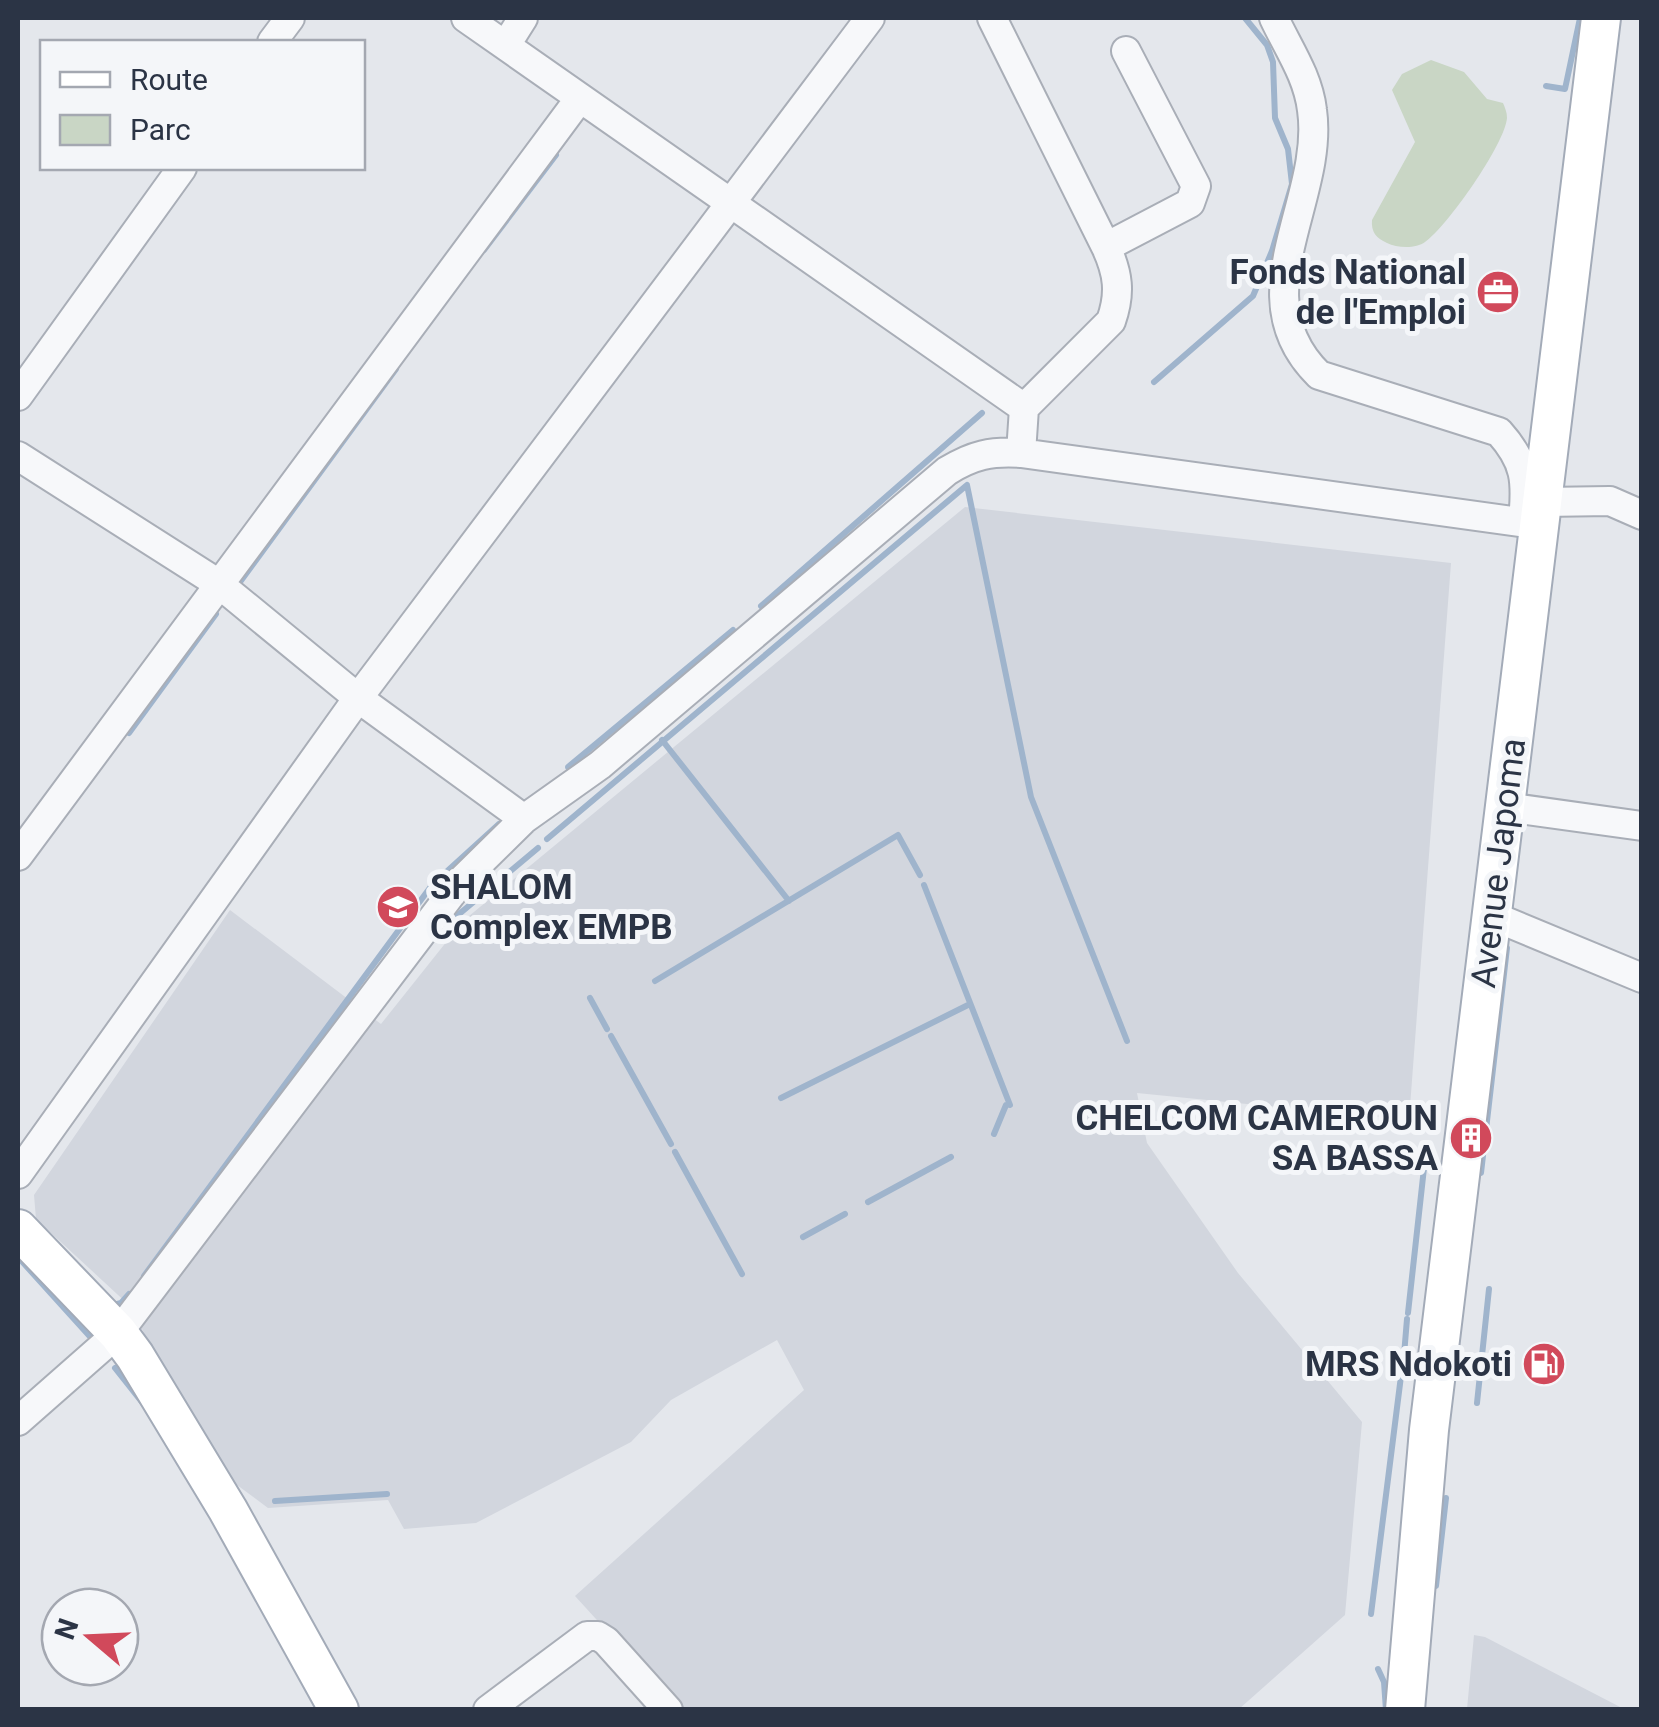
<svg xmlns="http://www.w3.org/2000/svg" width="1659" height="1727" font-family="Roboto,sans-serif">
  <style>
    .built { fill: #d2d6de }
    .green { fill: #c9d6c5 }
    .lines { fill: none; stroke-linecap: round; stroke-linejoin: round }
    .stream { stroke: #9fb4cc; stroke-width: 6 }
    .minor-casing { stroke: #a9aeb7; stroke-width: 32 }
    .major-casing { stroke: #a3abb8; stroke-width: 42 }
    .minor { stroke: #f7f8fa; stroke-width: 28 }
    .major { stroke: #fff; stroke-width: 38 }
    .labels { text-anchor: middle; stroke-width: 10; stroke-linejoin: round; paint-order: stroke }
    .poi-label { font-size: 35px; font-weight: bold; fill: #2b3445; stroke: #f4f6f9; text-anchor: end }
    .street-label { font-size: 35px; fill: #2b3445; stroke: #f4f6f9 }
  </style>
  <rect width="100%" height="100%" fill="#e4e7ec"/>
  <!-- built -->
  <path class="built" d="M965 507 1451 563 1409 1120 1137 1093 1147 1143 1238 1273 1362 1422 1345 1615 1239 1709H678L575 1596 804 1390 777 1340 671 1400 631 1442 476 1523 404 1529 388 1500 268 1508 210 1465 131 1307 36 1219 34 1195 230 910 381 1024 463 921Z
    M1474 1635 1485 1637 1624 1709H1467Z"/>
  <!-- green -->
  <path class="green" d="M1431 60 1464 72 1487 99 1503 103C1505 108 1507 112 1507 118 1505 144 1447 227 1425 242 1416 249 1397 248 1387 243 1376 238 1371 232 1372 220L1415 142 1392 90 1402 74Z"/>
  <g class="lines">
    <!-- stream -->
    <path class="stream" d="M1546 86 1565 89 1580 18
      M484 250 556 155
      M1154 382 1253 296 1272 251 1292 184 1288 149 1275 118 1273 62 1267 45 1245 18
      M240 582 396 369
      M761 606 982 413
      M129 733 216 614
      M662 740 789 901
      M579 766 568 767 733 630
      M547 839 967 485 1031 797 1127 1041
      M924 885 1010 1105
      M452 920 538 848
      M655 981 898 835 920 875
      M590 998 607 1029
      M611 1036 671 1144
      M781 1098 970 1004
      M994 1134 1006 1105
      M675 1152 742 1274
      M1481 1173 1507 948
      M868 1202 951 1157
      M803 1237 845 1214
      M18 1257 94 1341
      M144 1276 432 885 499 824
      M110 1306 121 1303 129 1294
      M1408 1313 1426 1150
      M1403 1367 1407 1319
      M115 1368 145 1406
      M1477 1403 1489 1289
      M275 1501 387 1494
      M1436 1586 1446 1498
      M1371 1614 1401 1376
      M1378 1669 1384 1682 1386 1710"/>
    <!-- minor casing -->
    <g class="minor-casing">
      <path id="minor" d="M466 18 1024 408 1021 453
        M992 18 1106 247C1118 273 1121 293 1111 321L1024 408
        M1274 18C1288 48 1308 76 1312 110 1325 200 1238 296 1319 375L1499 432C1526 462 1527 481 1523 521
        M272 42 290 18
        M506 45 523 18
        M1106 247 1190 203 1196 186 1126 51
        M18 396 182 168
        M18 456 219 584 358 698 524 819
        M1543 502 1610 501 1642 515
        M1506 807 1642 826
        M18 856 580 98
        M1490 915 1642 978
        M18 1174 358 698 870 18
        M18 1421 118 1333 461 881 524 819 600 765 947 471C973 455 991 451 1021 453L1541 525
        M488 1710 587 1636H598L606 1641 668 1710"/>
    </g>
    <!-- major casing -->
    <g class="major-casing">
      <path id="major" d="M18 1229 118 1333 135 1356 228 1510 339 1710
        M1405 1710 1429 1430 1601 18"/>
    </g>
    <!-- minor -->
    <use href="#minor" class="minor"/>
    <!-- major -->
    <use href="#major" class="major"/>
  </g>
  <!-- icons -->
  <defs>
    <g id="office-disc" transform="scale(2.25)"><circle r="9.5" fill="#d1495b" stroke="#f4f6f9"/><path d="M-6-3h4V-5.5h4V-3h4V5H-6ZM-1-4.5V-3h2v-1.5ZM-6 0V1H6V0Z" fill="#fff"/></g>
    <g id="school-disc" transform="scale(2.25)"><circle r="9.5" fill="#d1495b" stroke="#f4f6f9"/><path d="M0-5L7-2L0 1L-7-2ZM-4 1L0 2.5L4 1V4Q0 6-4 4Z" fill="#fff"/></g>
    <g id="building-disc" transform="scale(2.25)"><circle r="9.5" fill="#d1495b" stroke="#f4f6f9"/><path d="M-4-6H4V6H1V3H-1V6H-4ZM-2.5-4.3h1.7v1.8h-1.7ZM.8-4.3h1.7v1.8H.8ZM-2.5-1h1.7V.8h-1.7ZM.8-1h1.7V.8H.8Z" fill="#fff"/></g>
    <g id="fuel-disc" transform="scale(2.25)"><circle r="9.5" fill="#d1495b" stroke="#f4f6f9"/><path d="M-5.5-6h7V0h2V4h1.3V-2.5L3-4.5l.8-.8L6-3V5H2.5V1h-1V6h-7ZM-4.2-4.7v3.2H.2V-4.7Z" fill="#fff"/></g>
  </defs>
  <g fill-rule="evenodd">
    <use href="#office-disc" x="1498" y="292"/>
    <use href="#school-disc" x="398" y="907"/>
    <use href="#building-disc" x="1471" y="1138"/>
    <use href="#fuel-disc" x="1544" y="1364"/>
  </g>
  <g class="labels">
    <!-- poi labels -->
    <g class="poi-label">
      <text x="1466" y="284">Fonds National<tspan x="1466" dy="40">de l'Emploi</tspan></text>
      <text x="430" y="899" text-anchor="start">SHALOM<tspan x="430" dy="40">Complex EMPB</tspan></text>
      <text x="1438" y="1130">CHELCOM CAMEROUN<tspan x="1438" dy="40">SA BASSA</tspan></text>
      <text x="1512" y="1376">MRS Ndokoti</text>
    </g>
    <!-- street labels -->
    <g class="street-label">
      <text transform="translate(1498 863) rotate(-83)" y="12">Avenue Japoma</text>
    </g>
  </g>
  <!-- border -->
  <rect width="1659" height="1727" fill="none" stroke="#2b3445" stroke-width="40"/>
  <!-- legend -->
  <rect x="40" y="40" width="325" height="130" fill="#f4f6f9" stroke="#a4a8b1" stroke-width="2.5"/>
  <rect x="60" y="72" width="50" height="15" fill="#ffffff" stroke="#a4a8b1" stroke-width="2.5"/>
  <text x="130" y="90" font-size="30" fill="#2b3445">Route</text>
  <rect x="60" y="115" width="50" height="30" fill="#c9d6c5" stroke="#a4a8b1" stroke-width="2.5"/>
  <text x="130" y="140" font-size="30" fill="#2b3445">Parc</text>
  <!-- north arrow -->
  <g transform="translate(90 1637) rotate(289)"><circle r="48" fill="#f4f6f9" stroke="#a4a8b1" stroke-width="2.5"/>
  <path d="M0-8L18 38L0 25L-18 38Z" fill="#d1495b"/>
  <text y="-15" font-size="28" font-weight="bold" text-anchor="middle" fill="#2b3445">N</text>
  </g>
</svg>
